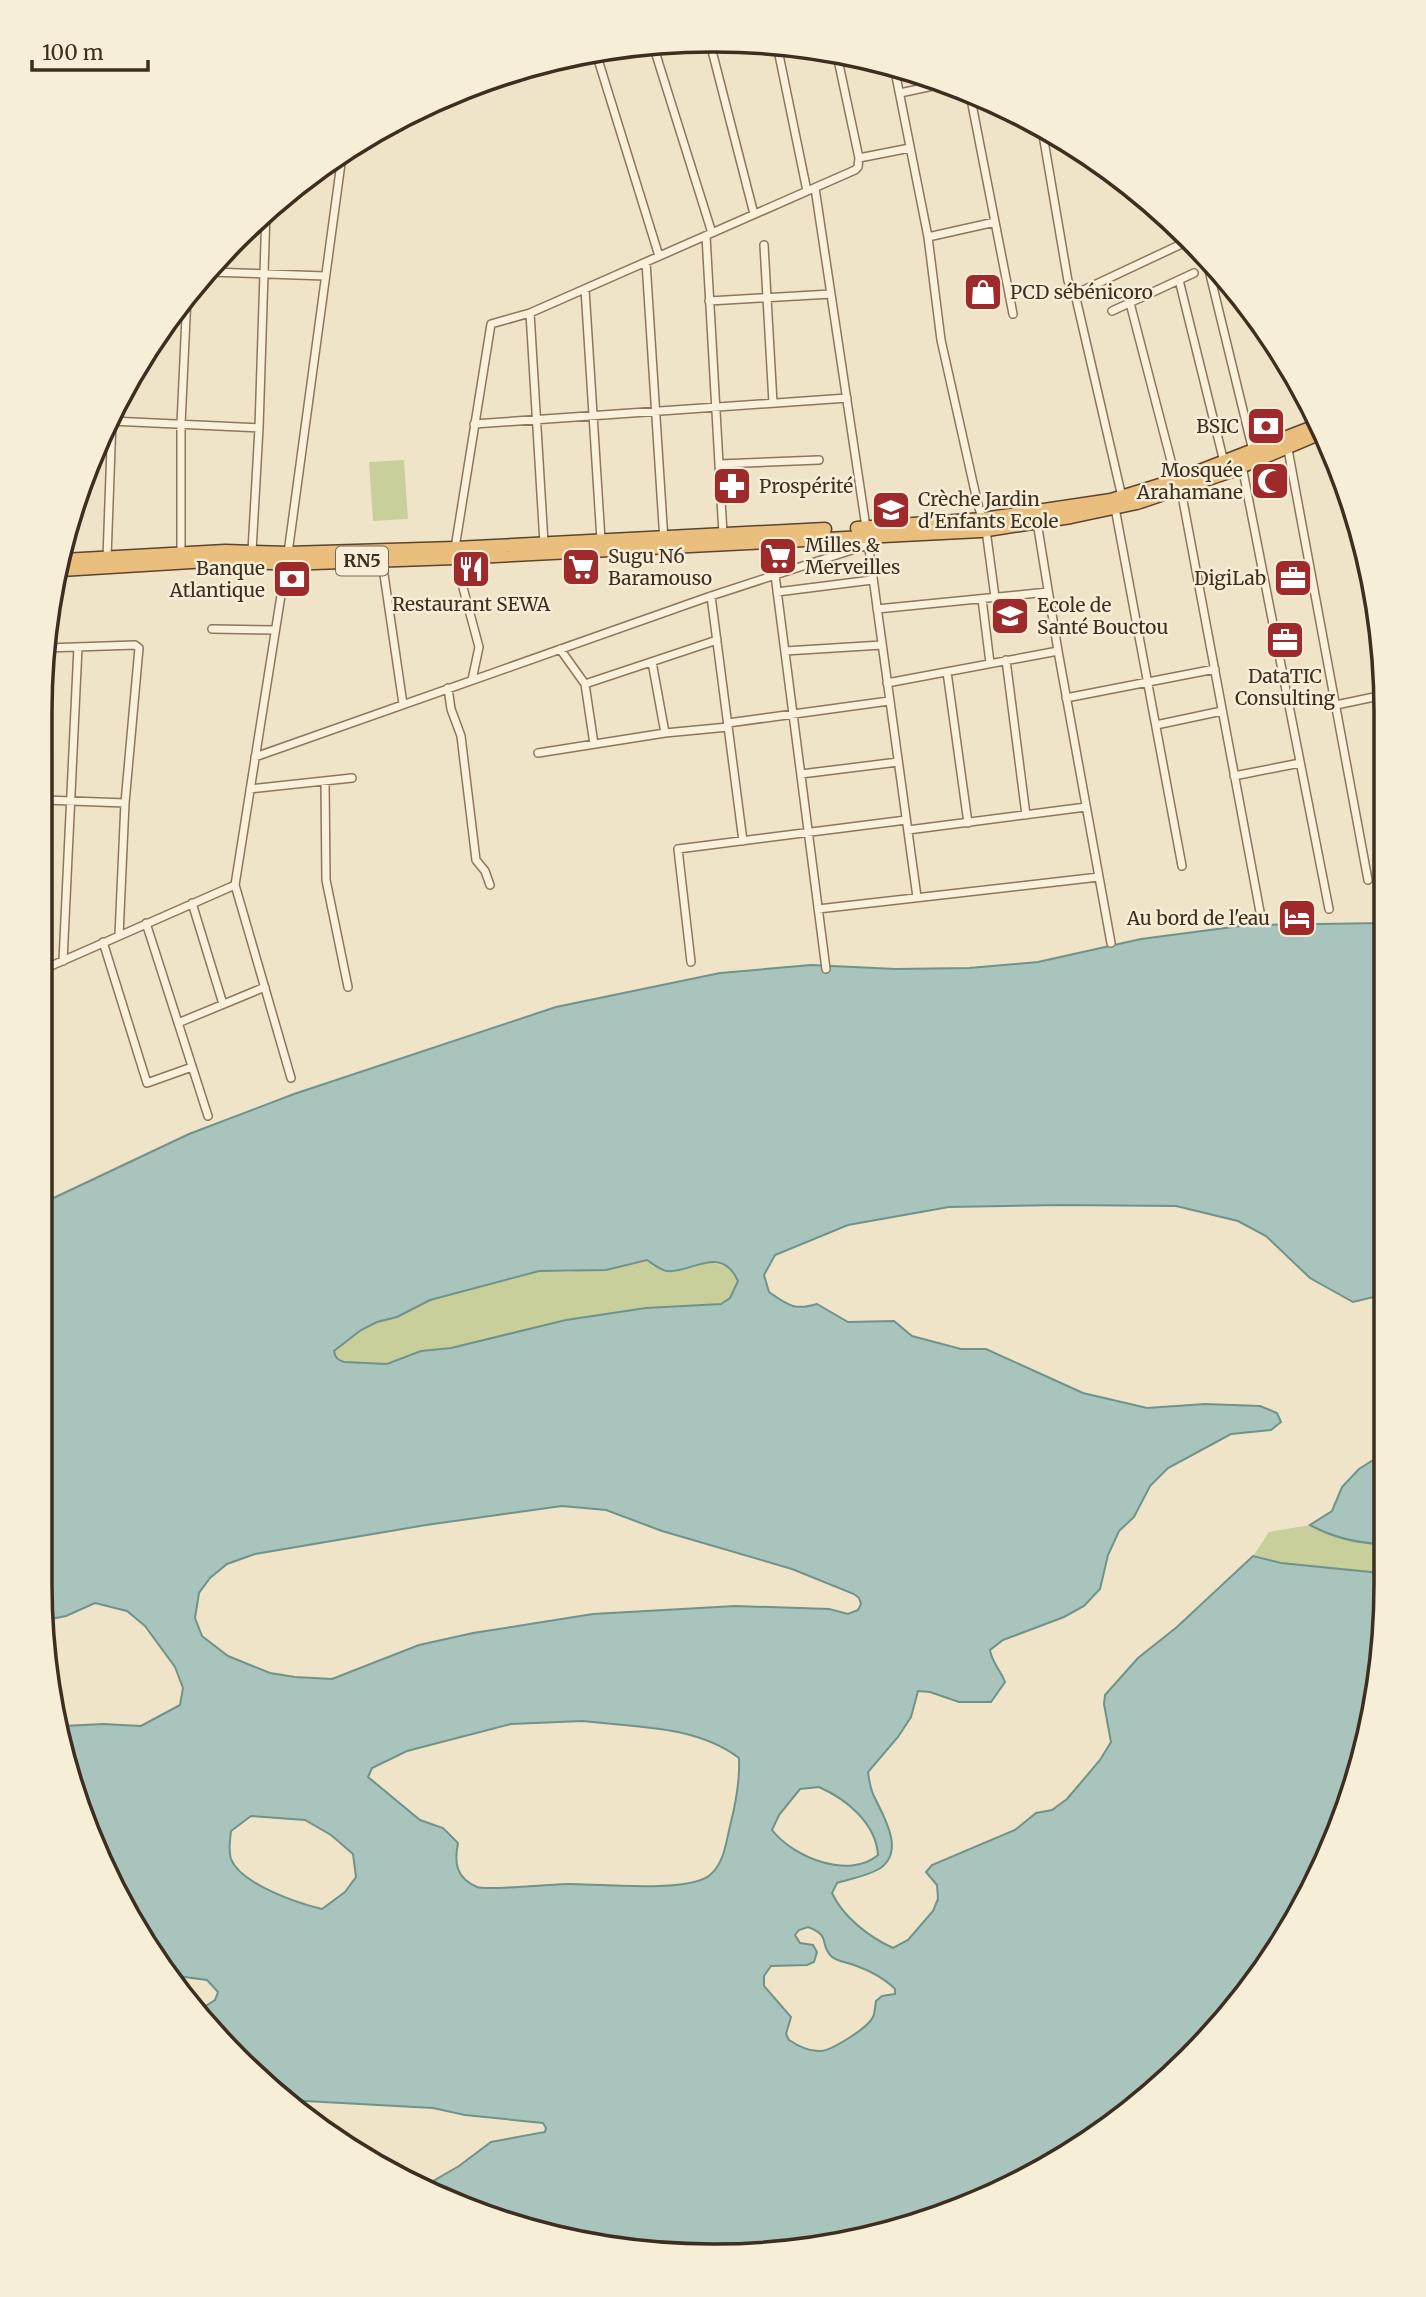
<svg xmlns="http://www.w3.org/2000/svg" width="1426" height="2297" font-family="Merriweather,serif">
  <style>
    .green { fill: #c9cf9b }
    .water { fill: #a9c4bc; stroke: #6f938a; stroke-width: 2; fill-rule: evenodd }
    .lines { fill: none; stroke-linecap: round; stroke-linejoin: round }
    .minor-casing { stroke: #8d765c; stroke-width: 10 }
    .trunk-casing { stroke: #5b4430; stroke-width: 15 }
    .minor { stroke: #faf1dc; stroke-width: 7 }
    .trunk { stroke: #eabe7c; stroke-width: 12 }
    .labels { text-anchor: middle; stroke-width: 5; stroke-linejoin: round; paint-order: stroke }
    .shield { fill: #f7eed8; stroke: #756857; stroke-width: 2 }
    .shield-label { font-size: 18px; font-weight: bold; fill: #3d2e20 }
    .poi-label { font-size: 19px; fill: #3d2e20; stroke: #f7eed8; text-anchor: start }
    .rim { fill: none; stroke: #3d2e20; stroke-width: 3.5 }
  </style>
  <rect width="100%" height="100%" fill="#f0e4c8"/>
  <!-- green -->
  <path class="green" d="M404 460 408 519 373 521 369 462Z
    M647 1260 694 1265 710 1262 729 1267 734 1271 738 1282 730 1298 721 1304 646 1308 566 1320 451 1348 421 1351 387 1364 344 1362C338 1360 335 1358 334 1351L361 1330 377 1322 397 1317 430 1300 539 1271 570 1272Z
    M1310 1525C1332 1537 1356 1543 1381 1544L1380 1573 1281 1563 1253 1556 1269 1532Z"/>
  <!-- water -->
  <path class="water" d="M1383 923 1382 1295 1353 1302 1310 1278 1266 1236 1238 1221 1176 1206 1061 1205 949 1207 848 1225 775 1255 764 1275 769 1292C788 1305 794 1311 817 1304L848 1322 894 1321 912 1336 961 1349H986L1083 1393 1147 1408 1205 1404 1260 1406 1277 1413 1281 1422 1271 1430 1231 1434 1168 1468 1150 1486 1134 1517 1119 1531 1108 1555 1100 1589 1084 1606 1064 1617 1003 1640 990 1650C992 1663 1000 1669 1005 1682L991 1702H959L930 1692 918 1691 911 1717 898 1737 868 1772C869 1779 870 1787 873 1794 882 1814 907 1851 879 1869 867 1876 850 1879 837 1883L832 1893C843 1917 869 1937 893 1948L908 1940 933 1911 938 1899 937 1885 926 1872 932 1865 1015 1830 1036 1813 1052 1810 1067 1799 1100 1760 1111 1742 1104 1704 1105 1695 1138 1658 1177 1627 1253 1556 1281 1563 1380 1573V1671L1334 1842 1246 1994 1086 2144 888 2234 669 2255 496 2221 428 2184 459 2166 491 2142 545 2132 546 2128 543 2123 465 2115 433 2108 287 2100 201 2009 215 2000 218 1992 207 1980 170 1975 154 1958 76 1800 64 1726 103 1724 141 1726 180 1705 183 1688 175 1667 145 1626 127 1611 95 1603 66 1616 46 1620 40 1584 43 1203 189 1134 294 1094 556 1007 720 973 811 965 896 969 969 968 1038 962 1141 939 1248 925ZM647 1260C653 1264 660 1270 667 1271 690 1274 721 1243 738 1281L730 1298 721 1304 646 1308 566 1320 451 1348 421 1351 387 1364 344 1362C338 1360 335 1358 334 1351L361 1330 377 1322 397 1317 430 1300 539 1271 606 1270ZM562 1506 606 1510 662 1531 792 1569 854 1594 859 1598 861 1604 858 1610 848 1614 829 1609 735 1606 593 1614 473 1633 419 1645 332 1679 295 1677 270 1673 228 1656 202 1636 195 1618 199 1593 210 1578 227 1564 255 1554 426 1525ZM582 1721C634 1727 695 1725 739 1758 740 1782 736 1803 730 1826 726 1843 724 1863 710 1875 690 1893 597 1884 568 1884 551 1884 487 1891 477 1887 456 1878 454 1863 458 1843L443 1828 420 1820 368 1777 372 1768 407 1751 511 1724ZM819 1787C846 1799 876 1823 878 1855 849 1880 793 1857 772 1830L779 1815 800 1789ZM251 1816 305 1820 331 1835 353 1854 356 1877 345 1892 322 1909C297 1903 241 1884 231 1859 228 1849 230 1841 231 1831ZM808 1927C832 1936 819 1944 831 1956 836 1961 844 1962 851 1964 866 1969 884 1978 895 1989V1994L882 1996 876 2001C875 2006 875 2013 873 2017 868 2028 832 2050 821 2051 809 2052 798 2046 789 2040L786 2034 791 2017 764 1986V1976L771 1966 807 1965 814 1962 817 1952 813 1945 800 1943 795 1935 799 1930Z
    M1381 1455V1544C1356 1543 1332 1537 1310 1525L1332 1511 1342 1487 1359 1469Z"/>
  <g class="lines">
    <!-- minor casing -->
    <g class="minor-casing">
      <path id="minor" d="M710 43 754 214
        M653 45 712 233
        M777 45 807 191
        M596 53 659 256
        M894 66 928 237 941 340 978 505 986 530 995 597
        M900 93 942 84
        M970 94 1013 314
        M971 102 985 100
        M1042 129 1068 281 1075 294 1122 497
        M859 158 910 148
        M815 188 866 527 917 897
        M706 236 723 534
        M928 237 995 222
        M764 245 773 403
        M1206 258 1253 451
        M646 262 664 541
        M209 272 325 276
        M1179 280 1224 462
        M585 289 601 540
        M1075 294 1188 241
        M709 301 831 294
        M1130 303 1176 480
        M1112 311 1194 273
        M530 313 544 543
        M111 421 259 428
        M474 424 847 398
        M1287 444 1368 880
        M719 464 819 460
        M1242 466 1329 909
        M1181 490 1261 917
        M1115 508 1182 866
        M1037 522 1058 651 1111 943
        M455 548 491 324 530 313 855 170 858 167 859 158 837 55
        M252 551 259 428 266 211
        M288 553 342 156
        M181 554V424L187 296
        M107 558 112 420
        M455 558 479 647 472 680
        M382 561 403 704
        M775 575 826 969
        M777 592 872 580
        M711 596 743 841
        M982 599 990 663
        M877 609 1048 592
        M212 629 275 630
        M46 648 135 645 139 648 125 803 119 935
        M560 649 585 684 594 744
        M785 651 882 645
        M1006 660 1026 815
        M652 662 665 733
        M947 672 968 823
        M887 683 1058 651
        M585 684 717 640
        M448 688 451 709 461 736 476 860 485 871 490 885
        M1066 698 1215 669
        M1336 705 1379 696
        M728 723 889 701
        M1156 725 1222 711
        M538 753 665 733 728 727
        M255 757 711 596 867 545
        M801 774 898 762
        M1234 776 1300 763
        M325 781 326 880 348 987
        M250 789 352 778
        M45 800 125 803
        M908 830 1086 807
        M235 885 291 1078
        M192 903 223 1004
        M818 909 1099 877
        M146 923 208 1116
        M103 942 147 1083 192 1067
        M63 961 78 647
        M691 962 678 849 906 820
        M44 969 235 885 286 564
        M178 1023 265 987"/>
    </g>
    <!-- trunk casing -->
    <g class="trunk-casing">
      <path id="trunk" d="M857 528 983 519 1111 500 1176 480 1318 425
        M63 560 225 551 288 553 455 548 825 529
        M61 570 224 560 286 564 455 558 981 531 1071 517 1137 503 1229 472 1321 433"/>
    </g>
    <!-- minor -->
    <use href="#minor" class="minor"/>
    <!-- trunk -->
    <use href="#trunk" class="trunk"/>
  </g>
  <!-- icons -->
  <defs>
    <g id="shop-square" transform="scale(2.0125)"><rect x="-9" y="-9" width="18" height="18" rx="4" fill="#9e2a2b" stroke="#f7eed8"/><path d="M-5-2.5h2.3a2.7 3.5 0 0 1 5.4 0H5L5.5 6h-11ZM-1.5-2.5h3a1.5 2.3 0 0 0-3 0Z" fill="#fff"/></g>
    <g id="bank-square" transform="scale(2.0125)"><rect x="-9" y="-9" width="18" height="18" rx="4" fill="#9e2a2b" stroke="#f7eed8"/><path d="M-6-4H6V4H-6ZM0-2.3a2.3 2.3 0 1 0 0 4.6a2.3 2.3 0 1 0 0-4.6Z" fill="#fff"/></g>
    <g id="mosque-square" transform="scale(2.0125)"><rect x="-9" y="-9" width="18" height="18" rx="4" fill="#9e2a2b" stroke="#f7eed8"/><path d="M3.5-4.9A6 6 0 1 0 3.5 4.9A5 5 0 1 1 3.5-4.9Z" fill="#fff"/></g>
    <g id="pharmacy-square" transform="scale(2.0125)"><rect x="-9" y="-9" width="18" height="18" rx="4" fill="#9e2a2b" stroke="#f7eed8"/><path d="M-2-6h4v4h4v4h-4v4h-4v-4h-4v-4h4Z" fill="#fff"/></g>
    <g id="school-square" transform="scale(2.0125)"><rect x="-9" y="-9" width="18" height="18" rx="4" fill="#9e2a2b" stroke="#f7eed8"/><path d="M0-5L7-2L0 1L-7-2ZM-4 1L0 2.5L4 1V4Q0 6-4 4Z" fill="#fff"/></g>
    <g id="supermarket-square" transform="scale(2.0125)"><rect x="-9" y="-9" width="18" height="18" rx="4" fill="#9e2a2b" stroke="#f7eed8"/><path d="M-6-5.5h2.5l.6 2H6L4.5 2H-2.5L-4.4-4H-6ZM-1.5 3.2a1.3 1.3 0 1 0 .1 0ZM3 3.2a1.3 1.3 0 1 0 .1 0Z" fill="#fff"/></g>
    <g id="restaurant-square" transform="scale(2.0125)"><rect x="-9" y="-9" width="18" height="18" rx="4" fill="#9e2a2b" stroke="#f7eed8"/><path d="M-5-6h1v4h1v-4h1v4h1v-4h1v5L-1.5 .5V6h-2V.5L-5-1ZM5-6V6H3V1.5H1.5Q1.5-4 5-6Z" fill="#fff"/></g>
    <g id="office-square" transform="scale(2.0125)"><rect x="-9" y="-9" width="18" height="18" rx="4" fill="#9e2a2b" stroke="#f7eed8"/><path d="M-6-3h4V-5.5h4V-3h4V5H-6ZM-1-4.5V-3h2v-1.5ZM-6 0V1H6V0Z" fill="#fff"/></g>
    <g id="university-square" transform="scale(2.0125)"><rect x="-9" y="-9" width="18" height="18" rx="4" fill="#9e2a2b" stroke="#f7eed8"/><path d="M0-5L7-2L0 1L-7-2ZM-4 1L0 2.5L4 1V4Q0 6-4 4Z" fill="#fff"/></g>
    <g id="hotel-square" transform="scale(2.0125)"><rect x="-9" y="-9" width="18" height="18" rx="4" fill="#9e2a2b" stroke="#f7eed8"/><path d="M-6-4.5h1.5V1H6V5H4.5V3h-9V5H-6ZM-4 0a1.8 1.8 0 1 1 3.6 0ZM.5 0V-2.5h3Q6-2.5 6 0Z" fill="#fff"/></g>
  </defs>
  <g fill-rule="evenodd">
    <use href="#shop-square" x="983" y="292"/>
    <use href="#bank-square" x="1266" y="426"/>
    <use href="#mosque-square" x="1270" y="481"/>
    <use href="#pharmacy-square" x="732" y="486"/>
    <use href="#school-square" x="891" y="510"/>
    <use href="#supermarket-square" x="778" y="556"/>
    <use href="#supermarket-square" x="581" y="567"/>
    <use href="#restaurant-square" x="471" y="569"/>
    <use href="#office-square" x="1293" y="578"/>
    <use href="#bank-square" x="292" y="579"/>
    <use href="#university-square" x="1010" y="616"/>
    <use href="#office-square" x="1285" y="640"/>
    <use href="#hotel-square" x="1297" y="918"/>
  </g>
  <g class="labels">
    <!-- shield labels -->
    <rect class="shield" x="336" y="546.5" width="52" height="29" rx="5"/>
    <g class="shield-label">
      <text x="362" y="567">RN5</text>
    </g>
    <!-- poi labels -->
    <g class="poi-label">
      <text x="1010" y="299">PCD sébénicoro</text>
      <text x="1239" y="433" text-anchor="end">BSIC</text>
      <text x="1243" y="477" text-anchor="end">Mosquée<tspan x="1243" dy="22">Arahamane</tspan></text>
      <text x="759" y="493">Prospérité</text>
      <text x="918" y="506">Crèche Jardin<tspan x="918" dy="22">d'Enfants Ecole</tspan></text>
      <text x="805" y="552">Milles &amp;<tspan x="805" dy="22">Merveilles</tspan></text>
      <text x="608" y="563">Sugu N6<tspan x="608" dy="22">Baramouso</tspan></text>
      <text x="265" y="575" text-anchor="end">Banque<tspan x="265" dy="22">Atlantique</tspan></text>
      <text x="1266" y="585" text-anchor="end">DigiLab</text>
      <text x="471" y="611" text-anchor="middle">Restaurant SEWA</text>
      <text x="1037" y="612">Ecole de<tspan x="1037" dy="22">Santé Bouctou</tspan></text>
      <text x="1285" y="683" text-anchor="middle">DataTIC<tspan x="1285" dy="22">Consulting</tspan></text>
      <text x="1270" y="925" text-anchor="end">Au bord de l'eau</text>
    </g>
  </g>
  <!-- crop -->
  <path d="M0 0H1426V2297H0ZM712 52H714A660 660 0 0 1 1374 712V1584A660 660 0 0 1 714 2244H712A660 660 0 0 1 52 1584V712A660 660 0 0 1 712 52Z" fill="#f7eed8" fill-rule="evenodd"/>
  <path class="rim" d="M712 52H714A660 660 0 0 1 1374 712V1584A660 660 0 0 1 714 2244H712A660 660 0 0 1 52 1584V712A660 660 0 0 1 712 52Z"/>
  <!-- scale -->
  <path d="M32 60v10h116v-10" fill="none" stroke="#3d2e20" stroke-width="3.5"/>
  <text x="42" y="60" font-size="21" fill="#3d2e20" stroke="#f7eed8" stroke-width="5" paint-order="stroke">100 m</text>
</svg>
